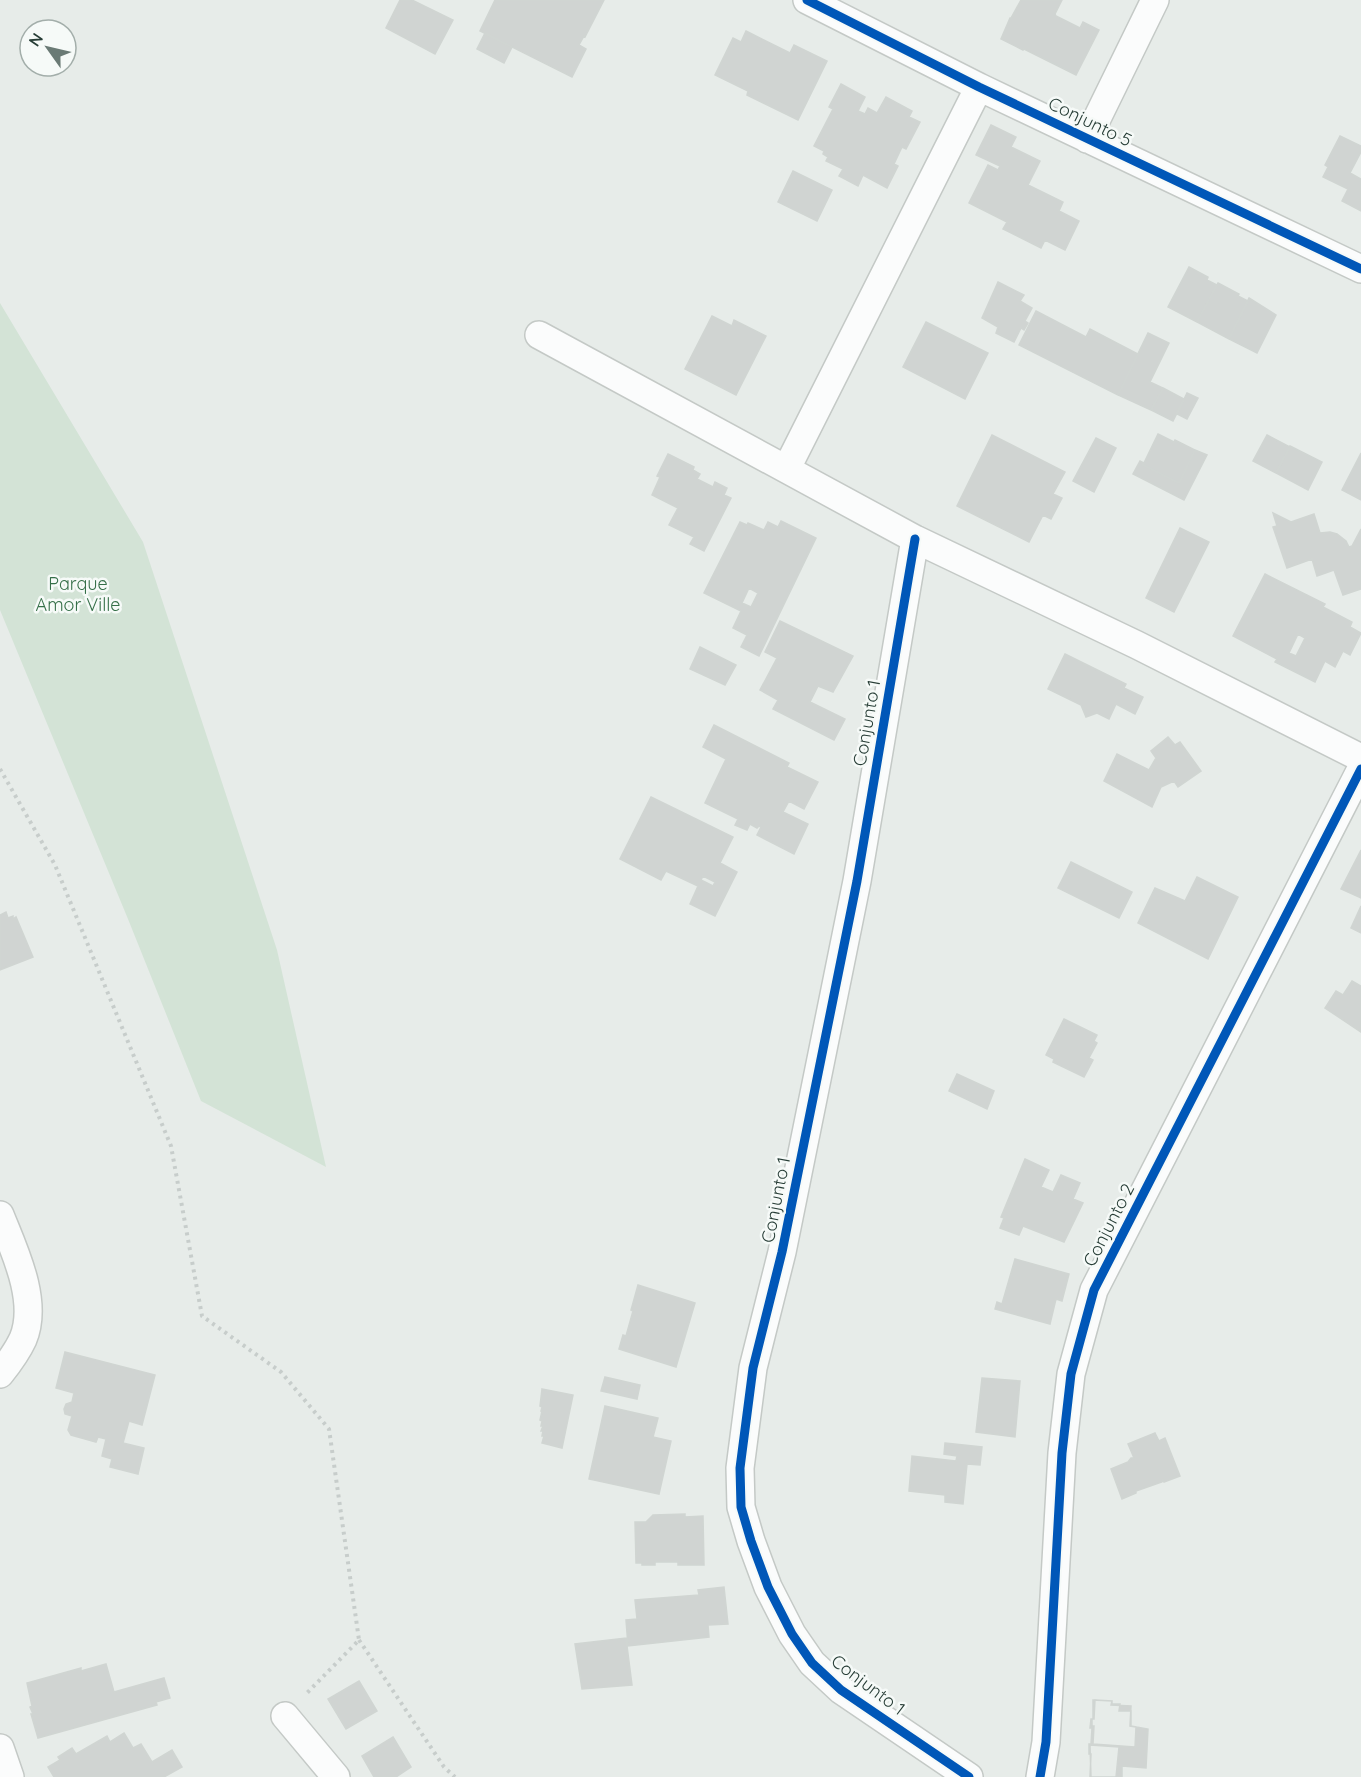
<svg xmlns="http://www.w3.org/2000/svg" width="1361" height="1777" font-family="Quicksand,sans-serif">
  <style>
    .green { fill: #d3e3d6 }
    .building { fill: #d0d4d2; stroke: #d0d5d2; stroke-width: 1.5; fill-rule: evenodd }
    .lines { fill: none; stroke-linecap: round; stroke-linejoin: round }
    .street-casing { stroke: #c4c9c6; stroke-width: 30 }
    .path { stroke: #c7cdcb; stroke-width: 4; stroke-dasharray: 3 4.5; stroke-linecap: butt }
    .street { stroke: #fbfcfc; stroke-width: 27 }
    .cycleway-casing { stroke: #f6faf8; stroke-width: 13 }
    .cycleway { stroke: #0057b8; stroke-width: 9 }
    .labels { text-anchor: middle; stroke-width: 5; stroke-linejoin: round; paint-order: stroke }
    .street-label { font-size: 18px; fill: #273d36; stroke: #f6faf8 }
    .park-label { font-size: 18px; fill: #356f48; stroke: #f6faf8 }
  </style>
  <rect width="100%" height="100%" fill="#e7ece9"/>
  <!-- green -->
  <path class="green" d="M0 303 143 542 277 950 326 1167 201 1101 128 919 0 610Z"/>
  <!-- building -->
  <path class="building" d="M400 0H412L453 20 435 54 386 28Z
    M495 0H604L585 37 584 36 579 45 586 49 572 77 480 31Z
    M1021 0H1062L1055 14 1056 16 1080 28 1083 22 1099 30 1076 75 1024 49 1023 50 1001 39 1010 18H1011Z
    M746 31 790 53 794 45 827 61 798 120 747 95 748 91 715 75 733 38 741 42Z
    M485 33 512 47 504 63 477 49Z
    M841 84 865 97 858 111 865 114 868 108 877 113 886 97 912 111 909 117 920 122 906 149 902 147 894 164 898 166 887 188 863 175 858 186 839 176 843 169 826 161 828 157 823 154 824 151 814 146 833 109 829 107Z
    M991 125 1016 137 1011 147 1040 161 1028 185 1063 202 1059 211 1079 221 1065 250 1045 240 1041 248 1003 229 1007 222 969 203 988 165 998 170 1000 166 976 155Z
    M1340 136 1361 146V152L1350 173 1361 179V211L1342 201 1348 189 1323 177 1328 167 1325 165Z
    M793 171 832 190 817 221 778 202Z
    M1189 267 1208 277 1207 280 1217 285 1197 322 1168 307Z
    M998 282 1024 295 1020 301 1032 308 1025 321 1028 323 1024 330 1021 328 1014 342 996 333 998 327 982 318Z
    M1218 283 1239 294 1238 296 1248 301 1229 339 1197 322Z
    M1249 298 1276 315 1257 353 1229 339Z
    M1036 311 1086 337 1090 329 1138 354 1118 395 1019 345Z
    M712 316 732 326 734 320 766 336 736 395 685 369Z
    M926 322 988 353 965 399 903 367Z
    M1148 333 1169 343 1150 382 1163 388 1151 410 1118 395Z
    M1163 388 1184 399 1173 421 1151 410Z
    M1187 393 1198 398 1187 419 1177 414Z
    M1158 434 1174 442 1175 440 1195 450 1179 483 1143 465Z
    M992 435 1065 472 1053 494 1062 498 1051 519 1043 515 1029 542 957 506Z
    M1267 435 1290 447 1276 473 1253 461Z
    M1096 438 1116 448 1094 492 1073 481Z
    M1290 446 1322 462 1308 490 1276 473Z
    M1195 450 1207 455 1184 500 1133 474 1140 461 1144 463 1143 465 1179 483Z
    M1361 453V500L1342 490Z
    M668 454 694 467 693 470 700 474 697 479 713 487 715 482 727 488 724 495 731 498 704 551 690 544 694 537 669 525 678 508 652 495 660 477 657 476Z
    M1273 513 1291 522 1314 514 1320 533 1330 532 1337 534 1346 541 1349 547 1352 546 1361 529V589L1343 595 1334 570 1317 576 1312 559 1287 568 1273 527 1277 526Z
    M781 521 816 538 759 656 741 647 747 635 733 628 741 611 704 593 740 522 747 525 748 523 764 530 768 522 778 527ZM749 588 758 593 751 607 742 603Z
    M1180 528 1209 542 1174 612 1146 598Z
    M1265 574 1325 604 1323 607 1352 622 1350 627 1361 633 1350 655 1343 651 1335 667 1325 661 1315 682 1275 662 1277 659 1233 636ZM1298 634 1305 638 1296 656 1289 653Z
    M780 621 853 656 833 692 818 686 810 702 845 719 834 740 773 709 778 700 760 690 777 658 765 652Z
    M700 647 736 665 725 685 690 669Z
    M1065 654 1126 684 1124 688 1143 697 1135 714 1116 704 1109 719 1097 713 1086 717 1081 705 1048 689Z
    M714 725 789 763 787 767 818 782 804 809 789 801 783 812 808 824 794 854 757 835 761 827 759 826 757 828 750 824 747 830 735 825 738 819 705 803 726 759 703 747Z
    M1168 737 1175 745 1180 742 1201 771 1178 787 1174 781 1161 787 1152 807 1104 781 1117 754 1149 770 1156 758 1151 751Z
    M651 797 733 837 720 863 737 872 715 916 690 904 698 886 666 871 661 880 620 859ZM703 876 715 882 713 886 701 880Z
    M1361 850V898L1341 889Z
    M1071 862 1132 892 1119 918 1058 888Z
    M1197 877 1238 897 1208 959 1138 923 1155 888 1185 901Z
    M1361 906V933L1351 928Z
    M6 912 8 918 13 916V919L16 917 33 957 0 970V915Z
    M1352 981 1361 986V1032L1325 1008 1336 991 1343 995Z
    M1064 1019 1097 1035 1094 1041 1097 1043 1089 1058 1093 1060 1084 1077 1053 1062 1054 1059 1046 1055Z
    M957 1074 994 1091 987 1109 949 1091Z
    M1025 1159 1049 1170 1041 1187 1053 1192 1061 1175 1080 1183 1073 1199 1083 1203 1064 1242 1023 1226 1019 1235 1000 1228 1004 1218 1001 1217Z
    M1015 1259 1069 1274 1062 1301 1056 1299 1050 1324 995 1309 997 1302 1002 1304Z
    M638 1285 695 1303 676 1367 619 1349 623 1335 626 1336 633 1311 631 1310Z
    M65 1352 155 1375 142 1425 129 1421 123 1443 144 1448 138 1474 110 1467 112 1459 102 1456 106 1439 98 1437 96 1442 71 1435 68 1430 72 1416 65 1414 64 1409 66 1404 72 1402 74 1393 56 1388Z
    M605 1377 640 1385 637 1399 601 1391Z
    M982 1378 1020 1381 1015 1437 976 1432Z
    M542 1389 573 1395 562 1448 542 1443 544 1436H542L543 1431H541L543 1426H541L542 1421 540 1420 542 1411H541L542 1407 540 1406Z
    M605 1406 658 1418 653 1437 671 1441 659 1494 589 1479Z
    M1155 1433 1159 1441 1165 1438 1180 1476 1164 1482 1163 1480 1162 1482 1136 1491V1493L1122 1499 1111 1469 1128 1462 1131 1458H1134L1128 1444Z
    M945 1443 982 1447 980 1465 967 1464 963 1504 945 1502V1495L909 1491 912 1456 956 1461 957 1456 944 1454Z
    M685 1514V1517L703 1516 704 1565H678V1562H655V1565H642V1563H636L635 1522H646L653 1515Z
    M724 1587 728 1624 708 1625 709 1637 628 1646 626 1620 637 1619 635 1600 699 1595 698 1590Z
    M626 1638 632 1685 582 1689 575 1644Z
    M106 1664 114 1692 164 1678 170 1698 156 1702 157 1705 38 1738 31 1714H33L30 1707 32 1706 27 1683 81 1668V1671Z
    M359 1681 377 1711 346 1729 328 1699Z
    M1093 1700 1112 1701V1704H1120L1119 1711H1131V1726L1148 1729 1146 1768 1122 1766V1777H1090L1091 1754H1089V1744H1091L1092 1728H1090L1091 1719H1093Z
    M1095 1700 1112 1701 1111 1705 1131 1706 1130 1726 1136 1727 1135 1747 1093 1744 1094 1726H1092V1719H1094Z
    M124 1733 133 1748 141 1744 152 1762 172 1750 182 1767 164 1777H54L48 1767 60 1760 58 1757 72 1748 76 1754 107 1736 110 1742Z
    M393 1737 411 1767 396 1777H374L362 1756Z
    M1090 1745 1119 1747 1116 1777H1091Z"/>
  <g class="lines">
    <!-- street casing -->
    <g class="street-casing">
      <path id="street" d="M807 0 979 87 1361 269
        M1087 139 1155 0
        M539 335 915 539 1137 645 1361 758
        M787 468 979 87
        M915 539 857 881 782 1252 753 1368 740 1468 741 1507 751 1541 768 1587 792 1634 812 1663 841 1690 969 1777
        M0 1215C14 1250 39 1301 23 1339 17 1352 8 1364 0 1374
        M285 1716 336 1777
        M0 1748 10 1777
        M1040 1777 1046 1742 1062 1453 1071 1374 1094 1290 1361 769"/>
    </g>
    <!-- path -->
    <path class="path" d="M0 769 55 865 171 1146 202 1316 281 1372 329 1429 359 1640 305 1695
      M359 1640 444 1767 455 1777"/>
    <!-- street -->
    <use href="#street" class="street"/>
    <!-- cycleway casing -->
    <g class="cycleway-casing">
      <path id="cycleway" d="M807 0 979 87 1361 269
        M915 539 857 881 782 1252 753 1368 740 1468 741 1507 751 1541 768 1587 792 1634 812 1663 841 1690 969 1777
        M1040 1777 1046 1742 1062 1453 1071 1374 1094 1290 1361 769"/>
    </g>
    <!-- cycleway -->
    <use href="#cycleway" class="cycleway"/>
  </g>
  <g class="labels">
    <!-- street labels -->
    <g class="street-label">
      <text transform="translate(1090 122) rotate(26)" y="6">Conjunto 5</text>
      <text transform="translate(867 723) rotate(-80)" y="6">Conjunto 1</text>
      <text transform="translate(776 1200) rotate(-79)" y="6">Conjunto 1</text>
      <text transform="translate(1109 1225) rotate(-63)" y="6">Conjunto 2</text>
      <text transform="translate(868 1685) rotate(37)" y="6">Conjunto 1</text>
    </g>
    <!-- park labels -->
    <g class="park-label">
      <text x="78" y="590">Parque<tspan x="78" dy="21">Amor Ville</tspan></text>
    </g>
  </g>
  <!-- north arrow -->
  <g transform="translate(48 48) rotate(304)"><circle r="28" fill="#f6faf8" stroke="#a3aeaa" stroke-width="1.5"/>
  <path d="M0-4.5L10 22L0 15L-10 22Z" fill="#6a7a75"/>
  <text y="-9" font-size="16" font-weight="bold" text-anchor="middle" fill="#273d36">N</text>
  </g>
</svg>
